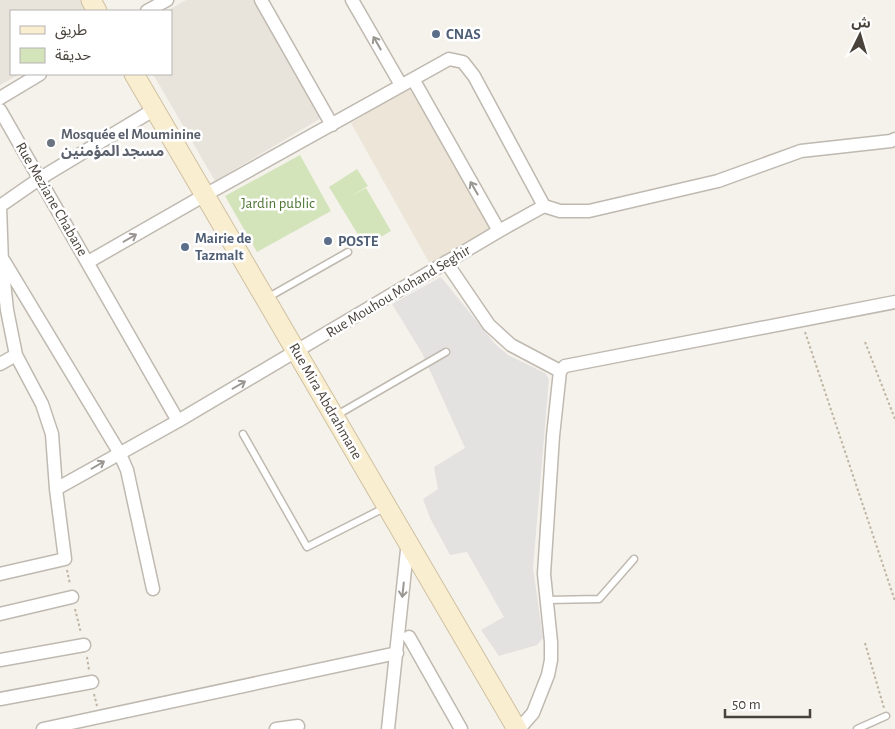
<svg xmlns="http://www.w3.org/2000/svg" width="895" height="729" font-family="'Alegreya Sans','Noto Sans Arabic',sans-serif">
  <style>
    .residential { fill: #e8e3db }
    .education { fill: #ece5d8 }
    .green { fill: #d3e4ba }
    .parking { fill: #e4e2e0 }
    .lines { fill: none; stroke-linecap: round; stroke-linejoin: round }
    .service-casing { stroke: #bfb9b0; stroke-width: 9 }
    .minor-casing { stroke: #bfb9b0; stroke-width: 15 }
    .secondary-casing { stroke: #cfc1a1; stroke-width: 21 }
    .path { stroke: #c0b4a2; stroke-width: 2; stroke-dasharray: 2.5 2.5; stroke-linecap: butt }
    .service { stroke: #fff; stroke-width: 6 }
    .minor { stroke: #fff; stroke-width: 12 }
    .secondary { stroke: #faeed1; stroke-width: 19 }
    .oneway { stroke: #9a9793 }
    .service-dot { fill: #5c6f8a; stroke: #fff; stroke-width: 2 }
    .worship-dot { fill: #6b7280; stroke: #fff; stroke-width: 2 }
    .labels { text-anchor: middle; stroke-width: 5; stroke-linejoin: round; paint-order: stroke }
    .service-label { font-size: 15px; font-weight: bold; fill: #4e5e75; stroke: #fff; text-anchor: start }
    .worship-label { font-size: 15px; font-weight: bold; fill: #5b616d; stroke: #fff; text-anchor: start }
    .street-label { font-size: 15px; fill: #48423a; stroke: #fff }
    .park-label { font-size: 15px; fill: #4f7533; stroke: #fff }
  </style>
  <rect width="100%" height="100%" fill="#f5f2ec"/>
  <!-- residential -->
  <path class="residential" d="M0 0H82L89 11H11V74H20L0 85Z
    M186 0H253L323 117 215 181 153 74H171V11H167Z"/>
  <!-- education -->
  <path class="education" d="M409 88 493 229 431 266 351 123Z"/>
  <!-- green -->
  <path class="green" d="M300 155 331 211 257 252 225 196Z
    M357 169 368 186 351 196 366 188 391 231 365 246 329 187Z"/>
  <!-- parking -->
  <path class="parking" d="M441 277 495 344 508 355 545 373 549 379 533 568 543 638 537 645 499 656 481 630 504 617 467 552 450 555 430 518 423 499 438 489 434 467 465 448 422 353 392 304Z"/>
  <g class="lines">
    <!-- service casing -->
    <g class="service-casing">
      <path id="service" d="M267 298 348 252
        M337 415 446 352
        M243 434 307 547 386 507
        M547 600 599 599 634 559
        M857 729 886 716"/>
    </g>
    <!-- minor casing -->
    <g class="minor-casing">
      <path id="minor" d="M261 0 332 125
        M352 0 401 85
        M147 11 167 0
        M413 79 499 231
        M0 98 40 74
        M0 110 178 421
        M4 261 119 452 127 470 153 589
        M88 262 205 195 449 59 463 62 474 76 544 206
        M446 262 489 325 511 345 560 371 553 436 544 574 551 642V660L548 675 533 713 519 729
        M0 364 16 355
        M560 371 565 366 895 302
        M56 489 178 421 499 231 544 206 560 211H589L718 181 801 151 891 141 895 139
        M0 574 65 559 56 489 52 434 42 404 16 355 7 310 2 263 0 206 39 179 155 109
        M0 614 72 597
        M409 637 461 729
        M0 660 84 645
        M0 699 92 682
        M43 729 397 653
        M276 729 298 726
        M388 729 408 541"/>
    </g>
    <!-- secondary casing -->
    <g class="secondary-casing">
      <path id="secondary" d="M91 0 97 11
        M134 74 517 729"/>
    </g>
    <!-- path -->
    <path class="path" d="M805 332 895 601
      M865 342 895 419
      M67 570 70 584
      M75 609 81 633
      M865 643 884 708
      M87 657 89 670
      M94 694 97 706"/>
    <!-- service -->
    <use href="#service" class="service"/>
    <!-- minor -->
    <use href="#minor" class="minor"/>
    <!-- secondary -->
    <use href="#secondary" class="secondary"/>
  </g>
  <!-- one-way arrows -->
  <defs><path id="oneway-shaft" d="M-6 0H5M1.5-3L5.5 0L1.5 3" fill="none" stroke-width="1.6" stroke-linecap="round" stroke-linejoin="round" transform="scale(1.25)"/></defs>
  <g class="oneway">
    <use href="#oneway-shaft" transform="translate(377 43) rotate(-120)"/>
    <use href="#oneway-shaft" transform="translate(474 188) rotate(-120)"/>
    <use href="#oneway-shaft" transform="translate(130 238) rotate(-30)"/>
    <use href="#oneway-shaft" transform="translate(239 385) rotate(-30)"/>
    <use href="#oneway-shaft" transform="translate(98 465) rotate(-30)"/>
    <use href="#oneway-shaft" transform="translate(403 590) rotate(96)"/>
  </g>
  <!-- markers -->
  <g class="service-dot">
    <circle cx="436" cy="34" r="5"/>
    <circle cx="328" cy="241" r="5"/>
    <circle cx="185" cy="247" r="5"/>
  </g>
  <circle class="worship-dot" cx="51" cy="143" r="5"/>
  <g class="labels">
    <!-- service labels -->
    <g class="service-label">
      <text x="446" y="39">CNAS</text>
      <text x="195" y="243">Mairie de<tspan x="195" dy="17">Tazmalt</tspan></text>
      <text x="338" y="246">POSTE</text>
    </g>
    <!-- worship labels -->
    <g class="worship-label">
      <text x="61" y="139">Mosquée el Mouminine<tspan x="61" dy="17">مسجد المؤمنين</tspan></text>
    </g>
    <!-- street labels -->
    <g class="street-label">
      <text transform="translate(52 199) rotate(60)" y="5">Rue Meziane Chabane</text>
      <text transform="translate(398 291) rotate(-31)" y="5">Rue Mouhou Mohand Seghir</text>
      <text transform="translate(326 401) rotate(60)" y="5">Rue Mira Abdrahmane</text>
    </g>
    <!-- park labels -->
    <g class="park-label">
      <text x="278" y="208">Jardin public</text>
    </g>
  </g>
  <!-- legend -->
  <rect x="10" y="10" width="162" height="65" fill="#ffffff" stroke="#b6b3b0"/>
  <rect x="20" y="26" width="25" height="8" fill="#faeed1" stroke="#b6b3b0"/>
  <text x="55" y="35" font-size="15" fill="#48423a">طريق</text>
  <rect x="20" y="48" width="25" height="15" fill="#d3e4ba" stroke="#b6b3b0"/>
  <text x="55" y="60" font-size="15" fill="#48423a">حديقة</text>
  <!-- north arrow -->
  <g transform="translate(860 35) rotate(5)" stroke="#ffffff" stroke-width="4" paint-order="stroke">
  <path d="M0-4L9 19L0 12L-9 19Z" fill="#48423a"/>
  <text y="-8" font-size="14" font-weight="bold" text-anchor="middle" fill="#48423a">ش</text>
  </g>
  <!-- scale -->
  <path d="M725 709v8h85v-8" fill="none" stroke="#48423a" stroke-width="2.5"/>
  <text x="732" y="709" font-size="15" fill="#48423a" stroke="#ffffff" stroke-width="4" paint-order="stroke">50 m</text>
</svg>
